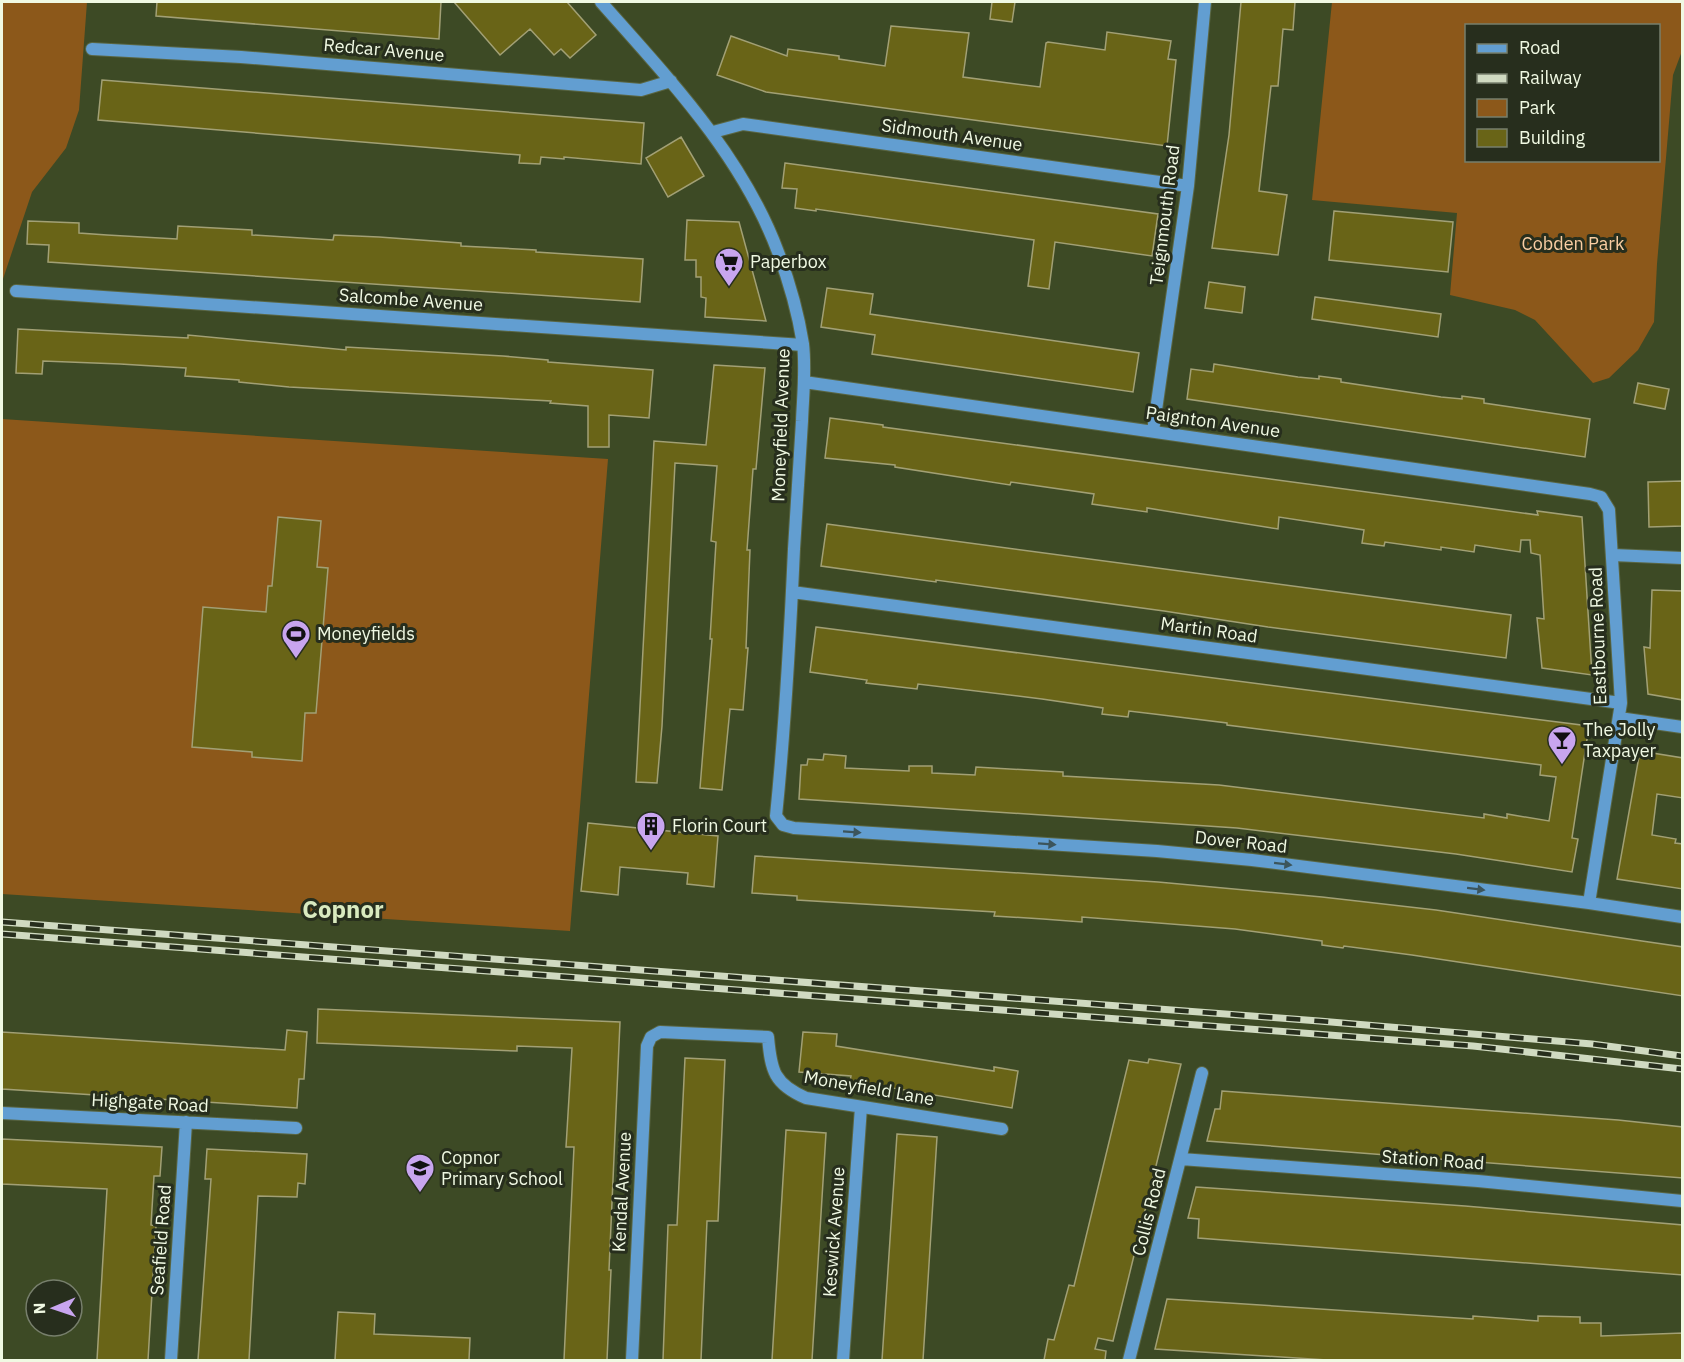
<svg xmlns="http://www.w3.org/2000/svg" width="1684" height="1362" font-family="'IBM Plex Sans',sans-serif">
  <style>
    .green { fill: #8c581a; fill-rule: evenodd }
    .building { fill: #696417; stroke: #a2a075; stroke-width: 1.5 }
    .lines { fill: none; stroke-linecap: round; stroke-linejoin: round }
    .street-casing { stroke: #5a6643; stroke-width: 14 }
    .street { stroke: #629ed1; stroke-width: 12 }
    .rail-casing { stroke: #d0dac1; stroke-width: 7 }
    .rail { stroke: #272e1d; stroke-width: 4.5; stroke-dasharray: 14; stroke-linecap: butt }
    .oneway { fill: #3c555c }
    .labels { text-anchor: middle; stroke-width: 6; stroke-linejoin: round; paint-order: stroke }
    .street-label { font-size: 18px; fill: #f0f9e3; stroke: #272e1d }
    .park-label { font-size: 18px; fill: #facea3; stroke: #272e1d }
    .poi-label { font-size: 18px; fill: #f0f9e3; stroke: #272e1d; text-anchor: start }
    .district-label { font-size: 24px; font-weight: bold; fill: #d9eabf; stroke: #272e1d }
  </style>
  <rect width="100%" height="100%" fill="#3d4a25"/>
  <!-- green -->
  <path class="green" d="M2 2H87L79 110 66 148 32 192 2 282Z
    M1332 2H1682V51L1673 75 1657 264 1654 322 1638 350 1609 378 1593 383 1535 320 1515 310 1450 295 1457 213 1312 200ZM1466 26H1658V160H1466Z
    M2 419 608 459 570 931 2 894Z"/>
  <!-- building -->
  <path class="building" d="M157 2H441L439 39 156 16Z
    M454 2H567L596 35 570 58 561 49 554 55 530 29 500 55Z
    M992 2H1015L1012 22 990 19Z
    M1241 2H1295L1293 30 1283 29 1278 86H1271L1259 191 1287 195 1278 255 1212 248 1229 135Z
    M891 26 969 33 963 77 1040 87 1046 43 1048 42 1105 50 1107 32 1171 41 1168 59 1176 60 1167 146 766 92 717 75 731 36 787 56 788 49 839 56V59L885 66Z
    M102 80 644 123 641 164 564 157V159L541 157 540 164 519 163 520 155 98 120Z
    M681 137 704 176 668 197 646 158Z
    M785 163 1158 214 1152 256 1055 242 1049 289 1028 286 1034 240 816 209V211L795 208 797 189 782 188Z
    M1334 211 1453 222 1448 272 1329 260Z
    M687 220 739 222 766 321 705 317 706 298 701 297V277H696V260H685Z
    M28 221 79 223V233L107 235 177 239 178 226 252 230V235L333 240 334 235 379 237 461 243V246L536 250V252L566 254 643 259 640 302 48 262 49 245 27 244Z
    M1209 282 1245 287 1242 313 1205 308Z
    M827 288 873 294 870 314 1139 353 1133 392 872 354 875 335 821 327Z
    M1315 297 1441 314 1438 337 1312 319Z
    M18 329 188 338V335L315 347 346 350V347L503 356 548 360V362L653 370 649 418 609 415V447H588V406L550 403 551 401 289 387 239 382V380L185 376 186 368 120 364 43 361 42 374 16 373Z
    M1214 364 1298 377 1319 379V376L1341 379V382L1441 397 1462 399V396L1484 399V403L1590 419 1585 457 1187 399 1191 369 1213 372Z
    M714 365 765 368 756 469H753L747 550H750L746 648H748L743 710 730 709 722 790 700 788 712 639H710L716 542 711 541 717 466 675 463 662 726 657 783 636 782 654 441 706 445Z
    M1638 383 1669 389 1665 409 1634 403Z
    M830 418 883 425V427L1538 515 1537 511 1582 517 1592 675 1542 668 1537 618 1544 619 1540 555 1531 553 1530 540H1521L1520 552 1475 545 1474 552 1441 547V550L1385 542 1384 546 1362 543 1364 530 1279 517 1278 529 1147 508V512L1092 504 1094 494 1011 482 1010 485 895 467V465L825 458Z
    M1683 481V526L1649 527 1648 482Z
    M278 517 321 521 317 567 328 568 316 713H305L302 761 252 757V752L192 747 203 607 266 612 268 586H272Z
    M827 524 1511 615 1506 658 1268 627 1164 611 936 580V582L821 566Z
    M1652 590 1683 591V700L1648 694 1644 647 1650 648Z
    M816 627 1589 726 1572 838 1578 839 1572 872 1456 854 1237 828 799 799 801 765H807L808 759 823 760 824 754 846 756 845 768 909 771V766H932V773L975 775 976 767 1063 772V776L1219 785 1484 818V814L1507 818V814L1549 821 1556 777 1540 775 1541 765 1227 725V723L1154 714 1129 711 1128 717 1102 714 1103 708 1042 699 918 684 917 689 866 683 867 680 810 672Z
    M1640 751 1683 758V798L1657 794 1652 835 1676 839 1675 843 1683 844V889L1617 879Z
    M588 823 718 836 714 887 687 884 688 873 620 867 618 895 581 891Z
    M755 856 1158 882 1322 897 1436 910 1642 941 1683 947V996L1412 955 1344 946 1343 948 1322 945V941L1235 929 1082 917V922L1043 919 994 916 995 912 797 900V896L752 893Z
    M318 1009 620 1022 609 1270H611L607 1360H564L574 1147H566L572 1048 517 1046V1051L317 1043Z
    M287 1030 307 1032 304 1079H299L297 1108 2 1089V1032L285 1050Z
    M803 1032 837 1034 836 1046 994 1071V1067L1018 1071 1012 1108 850 1081 851 1076 799 1072Z
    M685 1058 725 1060 718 1221H707L701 1360H663L668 1225H677Z
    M1149 1059 1181 1064 1113 1341 1098 1338 1095 1349 1106 1351 1105 1360H1044L1048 1339 1054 1340 1069 1285 1074 1286 1129 1060 1148 1063Z
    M1222 1091 1618 1120 1683 1127V1178L1207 1141 1215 1109H1220Z
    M786 1130 826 1133 812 1360H772Z
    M897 1134 937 1137 923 1360H882Z
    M2 1139 162 1147 160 1176H154L151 1225 156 1226 148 1360H97L107 1189 2 1184Z
    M207 1149 307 1154 305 1184 298 1183 297 1197 258 1196 249 1360H198L211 1179H205Z
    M1196 1187 1465 1206 1683 1225V1275L1198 1238 1199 1219 1188 1218Z
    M1167 1299 1473 1319V1316L1538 1321V1316L1580 1317V1323H1601V1336L1683 1333V1360H1327L1155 1349Z
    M338 1312 375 1314 374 1334 470 1338 469 1360H335Z"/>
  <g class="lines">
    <!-- street casing -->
    <g class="street-casing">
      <path id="street" d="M601 2C668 78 742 155 778 252 789 281 798 313 803 344 806 369 803 396 802 421 799 464 797 506 794 549 790 638 785 727 776 816L783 825 794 828 1157 851 1252 860 1589 903 1682 917
        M92 49 241 57 641 90 671 81
        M713 132 743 124 1188 186
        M16 291 803 345
        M804 382 1590 494 1601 497 1609 510 1621 703 1589 903
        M1153 431 1188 186 1205 2
        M1613 555 1682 558
        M792 592 1621 703
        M1619 718 1682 727
        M2 1113 296 1128
        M1181 1159 1478 1181 1682 1201
        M171 1360 186 1122
        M632 1360 646 1068 647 1046 651 1037 660 1032 768 1037C771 1071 774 1084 806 1098L1002 1129
        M843 1360 861 1107
        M1129 1360 1202 1073"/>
    </g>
    <!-- street -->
    <use href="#street" class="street"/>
    <!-- rail casing -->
    <g class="rail-casing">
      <path id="rail" d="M2 922 1319 1021 1592 1044 1682 1056
        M2 934 1473 1046 1682 1069"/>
    </g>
    <!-- rail -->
    <use href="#rail" class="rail"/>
  </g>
  <!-- one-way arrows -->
  <defs><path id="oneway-solid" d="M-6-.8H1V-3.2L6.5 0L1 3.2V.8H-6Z" transform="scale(1.5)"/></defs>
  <g class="oneway">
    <use href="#oneway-solid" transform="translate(852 832) rotate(4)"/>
    <use href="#oneway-solid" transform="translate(1047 844) rotate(4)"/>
    <use href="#oneway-solid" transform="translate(1283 864) rotate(7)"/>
    <use href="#oneway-solid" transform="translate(1476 889) rotate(7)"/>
  </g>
  <!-- icons -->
  <defs>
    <g id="supermarket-pin" transform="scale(1.5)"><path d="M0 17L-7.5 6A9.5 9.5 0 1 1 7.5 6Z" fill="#c8a5ef" stroke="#272e1d"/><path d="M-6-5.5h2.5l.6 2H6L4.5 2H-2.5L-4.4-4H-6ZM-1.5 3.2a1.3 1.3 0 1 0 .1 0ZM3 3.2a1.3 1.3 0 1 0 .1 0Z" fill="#111"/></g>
    <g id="stadium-pin" transform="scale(1.5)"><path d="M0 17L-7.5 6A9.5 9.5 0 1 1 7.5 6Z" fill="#c8a5ef" stroke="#272e1d"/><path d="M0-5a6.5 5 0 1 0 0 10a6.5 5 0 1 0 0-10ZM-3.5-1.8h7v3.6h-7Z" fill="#111"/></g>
    <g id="bar-pin" transform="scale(1.5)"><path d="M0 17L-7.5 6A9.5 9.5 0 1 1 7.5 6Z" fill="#c8a5ef" stroke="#272e1d"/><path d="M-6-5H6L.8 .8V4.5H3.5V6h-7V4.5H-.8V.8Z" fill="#111"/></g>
    <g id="building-pin" transform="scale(1.5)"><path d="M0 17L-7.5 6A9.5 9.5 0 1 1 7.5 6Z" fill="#c8a5ef" stroke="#272e1d"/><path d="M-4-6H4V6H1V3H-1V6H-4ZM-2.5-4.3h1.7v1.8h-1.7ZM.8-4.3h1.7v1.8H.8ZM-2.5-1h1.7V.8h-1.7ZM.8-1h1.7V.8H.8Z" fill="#111"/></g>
    <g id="school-pin" transform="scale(1.5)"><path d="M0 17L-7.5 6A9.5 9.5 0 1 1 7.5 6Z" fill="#c8a5ef" stroke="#272e1d"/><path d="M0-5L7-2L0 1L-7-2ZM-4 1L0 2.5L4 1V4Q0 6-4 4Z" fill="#111"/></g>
  </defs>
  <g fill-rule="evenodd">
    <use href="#supermarket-pin" x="729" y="262"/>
    <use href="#stadium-pin" x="296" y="634"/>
    <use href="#bar-pin" x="1562" y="740"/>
    <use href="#building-pin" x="651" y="826"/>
    <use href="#school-pin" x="420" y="1168"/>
  </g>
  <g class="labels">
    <!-- street labels -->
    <g class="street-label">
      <text transform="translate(384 50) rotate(5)" y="6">Redcar Avenue</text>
      <text transform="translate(952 135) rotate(8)" y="6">Sidmouth Avenue</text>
      <text transform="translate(1165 215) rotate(-83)" y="6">Teignmouth Road</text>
      <text transform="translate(411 300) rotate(4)" y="6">Salcombe Avenue</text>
      <text transform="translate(1213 422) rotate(8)" y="6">Paignton Avenue</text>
      <text transform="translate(781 425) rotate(-88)" y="6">Moneyfield Avenue</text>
      <text transform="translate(1209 630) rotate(8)" y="6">Martin Road</text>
      <text transform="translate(1598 636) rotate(-92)" y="6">Eastbourne Road</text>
      <text transform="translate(1241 842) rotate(6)" y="6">Dover Road</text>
      <text transform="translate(869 1088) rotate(10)" y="6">Moneyfield Lane</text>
      <text transform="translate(150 1103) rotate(3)" y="6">Highgate Road</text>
      <text transform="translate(1433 1160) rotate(4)" y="6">Station Road</text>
      <text transform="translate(622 1192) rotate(-87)" y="6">Kendal Avenue</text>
      <text transform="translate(1149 1212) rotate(-76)" y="6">Collis Road</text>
      <text transform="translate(834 1232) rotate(-86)" y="6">Keswick Avenue</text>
      <text transform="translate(161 1240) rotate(-86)" y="6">Seafield Road</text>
    </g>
    <!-- park labels -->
    <g class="park-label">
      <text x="1573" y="250">Cobden Park</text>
    </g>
    <!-- poi labels -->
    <g class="poi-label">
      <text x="750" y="268">Paperbox</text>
      <text x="317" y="640">Moneyfields</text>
      <text x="1583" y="736">The Jolly<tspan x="1583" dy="21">Taxpayer</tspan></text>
      <text x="672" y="832">Florin Court</text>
      <text x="441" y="1164">Copnor<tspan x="441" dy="21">Primary School</tspan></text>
    </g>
    <!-- district labels -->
    <g class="district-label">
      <text x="343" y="918">Copnor</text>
    </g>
  </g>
  <!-- border -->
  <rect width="1684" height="1362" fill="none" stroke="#f0f9e3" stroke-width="6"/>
  <!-- legend -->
  <rect x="1465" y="24" width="195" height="138" fill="#272e1d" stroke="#777f6c" stroke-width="1.5"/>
  <rect x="1477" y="44" width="30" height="9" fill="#629ed1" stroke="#777f6c" stroke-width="1.5"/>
  <text x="1519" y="54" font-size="18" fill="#f0f9e3">Road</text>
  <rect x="1477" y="74" width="30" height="9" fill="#d0dac1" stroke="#777f6c" stroke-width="1.5"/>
  <text x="1519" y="84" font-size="18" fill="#f0f9e3">Railway</text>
  <rect x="1477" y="99" width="30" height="18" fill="#8c581a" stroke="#777f6c" stroke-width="1.5"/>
  <text x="1519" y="114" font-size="18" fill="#f0f9e3">Park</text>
  <rect x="1477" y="129" width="30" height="18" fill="#696417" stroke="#777f6c" stroke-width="1.5"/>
  <text x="1519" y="144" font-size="18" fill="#f0f9e3">Building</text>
  <!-- north arrow -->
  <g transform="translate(54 1308) rotate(268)"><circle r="28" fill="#272e1d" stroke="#777f6c" stroke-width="1.5"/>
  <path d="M0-4.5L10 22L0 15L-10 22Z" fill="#c8a5ef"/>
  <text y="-9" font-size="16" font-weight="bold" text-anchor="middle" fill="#f0f9e3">N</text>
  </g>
</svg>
